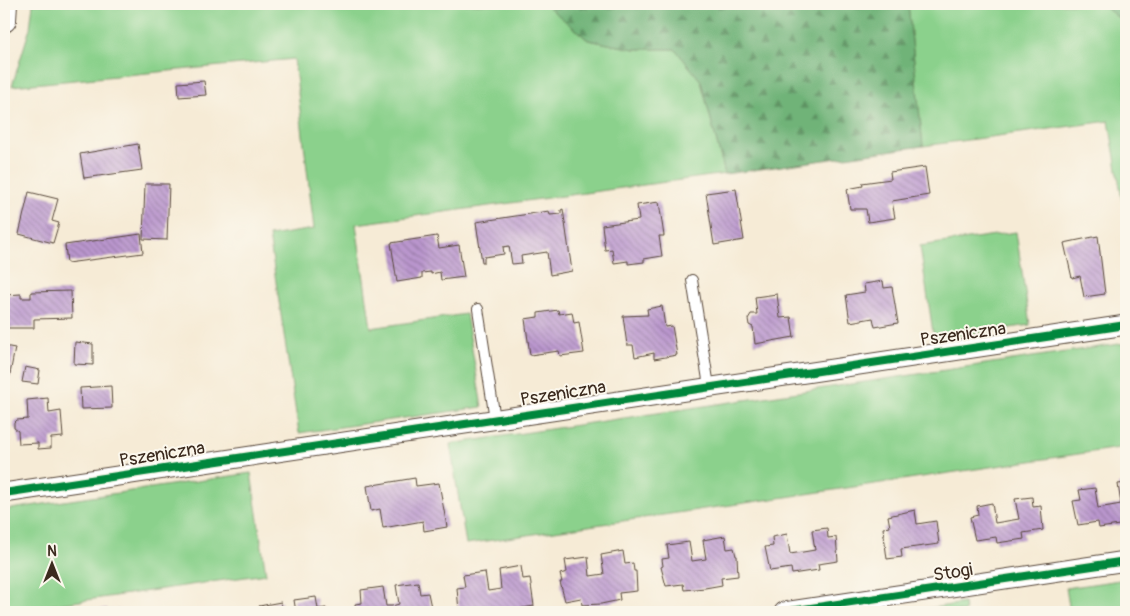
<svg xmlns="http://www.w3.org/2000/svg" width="1130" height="616" font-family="Pangolin,sans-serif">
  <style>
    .green { fill: #8bd18c; stroke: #637e55 }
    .forest { fill: url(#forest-firs); stroke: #566e4b }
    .building { fill: url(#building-back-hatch) }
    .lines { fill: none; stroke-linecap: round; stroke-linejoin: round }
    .service-casing { stroke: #57473a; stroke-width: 12 }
    .minor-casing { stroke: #57473a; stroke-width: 21 }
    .tertiary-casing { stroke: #57473a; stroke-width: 26 }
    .service { stroke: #fff; stroke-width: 10 }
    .minor { stroke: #fff; stroke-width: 19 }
    .tertiary { stroke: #fff; stroke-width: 24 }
    .cycleway-casing { stroke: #fbf7ec; stroke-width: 11 }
    .cycleway { stroke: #00873e; stroke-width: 8 }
    .labels { text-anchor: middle; stroke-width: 4; stroke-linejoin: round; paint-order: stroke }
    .street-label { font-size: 18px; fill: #3b2a1e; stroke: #fbf7ec }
  </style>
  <defs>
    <pattern id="forest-firs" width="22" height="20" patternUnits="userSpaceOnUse" patternTransform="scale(1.25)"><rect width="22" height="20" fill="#70b378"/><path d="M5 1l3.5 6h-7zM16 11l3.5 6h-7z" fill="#5d9262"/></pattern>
    <pattern id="building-back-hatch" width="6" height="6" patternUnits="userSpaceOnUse" patternTransform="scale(1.25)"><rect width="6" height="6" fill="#ba96ce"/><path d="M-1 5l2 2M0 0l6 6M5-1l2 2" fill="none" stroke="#987ba7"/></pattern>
  </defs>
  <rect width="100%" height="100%" fill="#fbf7ec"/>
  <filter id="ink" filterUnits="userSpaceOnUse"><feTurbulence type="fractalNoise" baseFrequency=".02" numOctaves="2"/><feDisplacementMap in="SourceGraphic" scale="10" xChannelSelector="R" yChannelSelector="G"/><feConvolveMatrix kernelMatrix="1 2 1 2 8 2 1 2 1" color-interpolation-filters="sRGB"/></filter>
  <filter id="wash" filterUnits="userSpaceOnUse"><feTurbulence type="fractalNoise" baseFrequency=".0096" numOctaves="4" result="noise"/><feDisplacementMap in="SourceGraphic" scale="20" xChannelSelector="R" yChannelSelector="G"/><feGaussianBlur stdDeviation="1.12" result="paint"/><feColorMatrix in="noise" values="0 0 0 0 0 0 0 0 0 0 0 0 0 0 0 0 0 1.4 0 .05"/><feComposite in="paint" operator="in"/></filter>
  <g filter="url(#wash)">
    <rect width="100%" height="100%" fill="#f6ebd6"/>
    <!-- green -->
    <path class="green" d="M33 4H545L588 40 634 49H675L701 81 725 174 356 224 371 328 466 314 482 407 299 433 269 236 314 229 294 59 12 86 30 28Z
      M908 4H1101L1126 24V205L1122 200 1109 121 923 146Z
      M1016 232 1030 325 934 339 920 246Z
      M1126 343V447L466 544 450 444Z
      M251 473 266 574 4 612V510Z
      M1126 579V612H1070L1066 588Z
      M964 603 965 612H903Z"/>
    <!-- forest -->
    <path class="forest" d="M545 4H908L923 146 725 174 701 81 675 49H634L588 40Z
      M1101 4H1126V24Z"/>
    <g id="blocks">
      <!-- building -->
      <path class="building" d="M204 81 206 95 179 97 178 83Z
        M138 144 142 170 84 178 80 154Z
        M925 167 929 195 892 201 895 218 868 222 866 209H850L847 189 863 186 862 183 891 179 890 172Z
        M145 184H169L167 240 143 239Z
        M736 189 744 240 714 245 706 193Z
        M29 192 58 199 52 221 59 223 53 243 19 234Z
        M659 202 664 236H659L662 256 644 259V262L628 264V261L614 263 612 249 605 250 602 225 639 220 637 205Z
        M563 209 572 271 550 275 547 252 521 256 522 263 512 264 509 246 503 247 504 254 484 257V262H482L476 222 549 211 550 215 561 214V210Z
        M141 234 143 253 67 263 65 245Z
        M437 236 439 248 459 245 464 277 441 280 440 272 431 274V272L422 273V278L397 282 391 243Z
        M1098 236 1105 294 1084 297 1080 276 1072 278 1064 243Z
        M883 281 884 288 892 287 898 323 875 327 873 318 850 322 846 295 865 292 864 284Z
        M71 291 72 318 34 319V328H6L5 295 21 294V298H31V292Z
        M777 294 780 318 791 317 794 337 755 344 753 327 749 325 748 319 751 314H757L755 297Z
        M662 306 665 327 672 326 677 355 654 359V353L635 357 633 345H627L623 316 648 315 647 309Z
        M558 310 559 314 572 312 574 323 579 322 584 353 560 356 559 351 530 355 525 319 538 317V313Z
        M75 342 93 344V365L74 364Z
        M4 346 15 348 6 395H4Z
        M25 367 40 370 38 384 22 382Z
        M111 386 112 408 81 409 80 388Z
        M48 398 49 413 61 411 63 437 51 438V448L38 449V443L19 444 18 431 14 428V423L17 420 28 419 27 400Z
        M415 478 416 486 439 483 447 527 424 531 423 521 383 528 380 509 371 511 367 486Z
        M1126 483V524L1099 528 1098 522 1078 525 1073 501 1081 500 1079 490 1095 488 1098 508 1121 504 1118 484Z
        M1032 497 1033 507 1041 506 1043 530 1023 533 1024 539 997 543 996 537 975 540 970 517 978 515 977 506 992 503 995 523 1019 519 1015 499Z
        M915 510 917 524 936 521 939 544 901 549 902 557 887 559 883 528 890 527 888 516Z
        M827 528 828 538 836 537 838 561 818 564 819 570 805 572 792 574 791 568 770 571 765 547 773 546 772 537 787 534 790 554 803 552 815 550 812 530Z
        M725 536 727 549 734 548 736 556H737L738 576 721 578 722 585 705 588 684 590 683 584 666 586 661 567 663 566 662 559 669 558 667 545 689 542 692 561 706 559 703 540Z
        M623 551 625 564 633 563 634 571H636L637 591 619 593 620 600 601 604 582 605 581 598 565 601 560 582H562L560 574 567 572 565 560 588 557 590 576 604 574 601 555Z
        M521 566 523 579 530 578 534 606 517 609 518 612H459L457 588 465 587 463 575 485 572 488 591 501 589 499 570Z
        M418 582 420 594 428 593 432 612H356L355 604 362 603 361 590 383 587 386 606H392L399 604 396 585Z
        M316 597 318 609 326 608V612H296L294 600Z
        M281 602 282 612H260L259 606Z
        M107 608 108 610 119 609V612H102L101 609Z"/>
    </g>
  </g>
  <g filter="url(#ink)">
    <use href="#blocks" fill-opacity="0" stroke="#57473a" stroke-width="1"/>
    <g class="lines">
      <!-- service casing -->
      <g class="service-casing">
        <path id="service" d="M692 280 709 386
          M478 309 495 419"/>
      </g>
      <!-- minor casing -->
      <g class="minor-casing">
        <path id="minor" d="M4 493 1126 325
          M784 612 1126 561"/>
      </g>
      <!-- tertiary casing -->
      <g class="tertiary-casing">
        <path id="tertiary" d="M4 20 5 4"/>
      </g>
      <!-- service -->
      <use href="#service" class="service"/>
      <!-- minor -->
      <use href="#minor" class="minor"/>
      <!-- tertiary -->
      <use href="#tertiary" class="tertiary"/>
      <!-- cycleway casing -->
      <g class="cycleway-casing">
        <path id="cycleway" d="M4 493 1126 325
          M784 612 1126 561"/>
      </g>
      <!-- cycleway -->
      <use href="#cycleway" class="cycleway"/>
    </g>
  </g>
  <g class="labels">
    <!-- street labels -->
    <g class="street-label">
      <text transform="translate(963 334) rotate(-8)" y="6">Pszeniczna</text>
      <text transform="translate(563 393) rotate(-9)" y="6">Pszeniczna</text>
      <text transform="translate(162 454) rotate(-9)" y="6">Pszeniczna</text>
      <text transform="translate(953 572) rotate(-9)" y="6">Stogi</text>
    </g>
  </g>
  <!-- margin -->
  <rect width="1130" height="616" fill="none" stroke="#fbf7ec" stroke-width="20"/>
  <!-- north arrow -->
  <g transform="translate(52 564)" stroke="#fbf7ec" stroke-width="4" paint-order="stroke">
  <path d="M0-4L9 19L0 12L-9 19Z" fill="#3b2a1e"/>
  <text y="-8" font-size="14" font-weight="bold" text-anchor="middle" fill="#3b2a1e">N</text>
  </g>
</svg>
